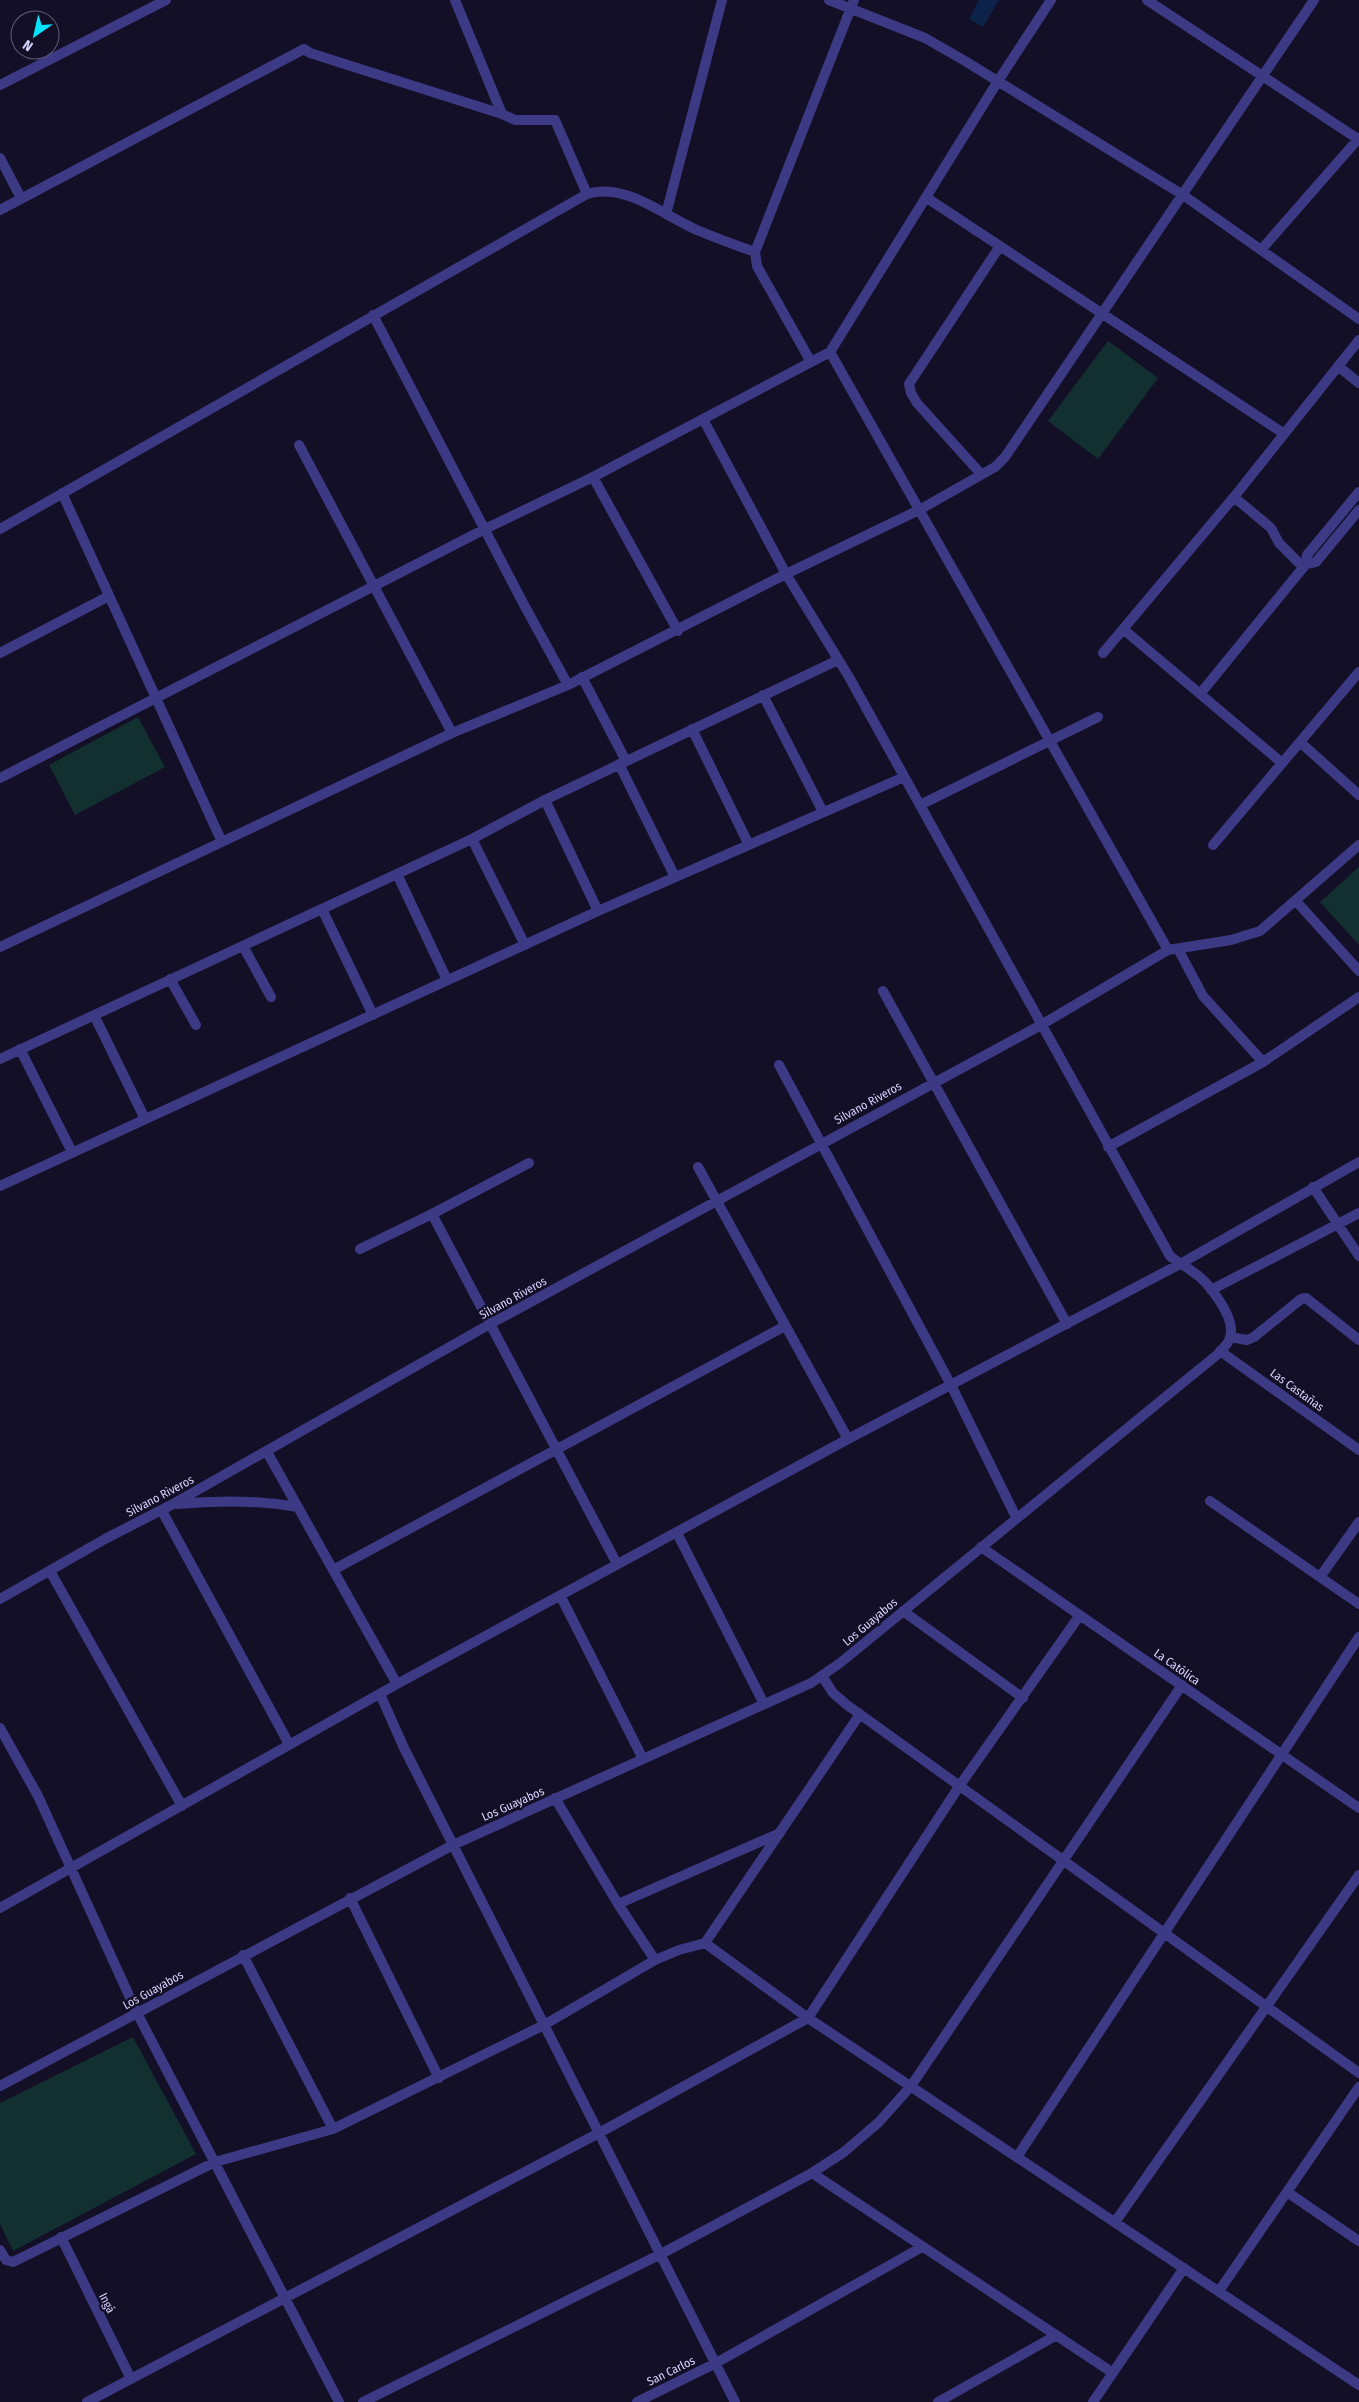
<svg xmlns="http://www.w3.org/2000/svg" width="1359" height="2402" font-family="'Fira Sans Condensed',sans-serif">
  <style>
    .green { fill: #12302f }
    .water { fill: #0c2248 }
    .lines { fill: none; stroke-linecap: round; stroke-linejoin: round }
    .minor { stroke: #3d3a85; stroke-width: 10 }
    .labels { text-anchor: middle; stroke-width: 5; stroke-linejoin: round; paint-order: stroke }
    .street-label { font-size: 12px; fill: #d9d4ff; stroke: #130f26 }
  </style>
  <rect width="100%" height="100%" fill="#130f26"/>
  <!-- green -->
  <path class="green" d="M1108 341 1158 378 1098 459 1048 421Z
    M138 717 165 767 75 815 49 765Z
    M1359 867V943L1358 944 1320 902Z
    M133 2037 196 2154 13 2251 0 2224V2103Z"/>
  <!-- water -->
  <path class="water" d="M979 0H999L983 27 969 19Z"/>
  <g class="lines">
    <!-- minor -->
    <path class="minor" d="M455 0 502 114
      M829 0 925 38 965 61 1183 195 1359 319
      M1147 0 1358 139
      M0 85 166 0
      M0 158 21 198
      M927 198 1283 433
      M0 210 304 49 310 53 502 114 515 120H555L587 194
      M666 214 722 0
      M1261 250 1359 138
      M373 315 523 603 568 685
      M830 352 1168 950
      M811 362 757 266 755 252 854 0
      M1338 366 1359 383
      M299 445 452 733
      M981 474 917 403 911 393 909 384 1000 246
      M593 477 678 631
      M62 493 222 842
      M1234 497 1271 528 1279 543 1303 567
      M0 529 587 194C625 182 663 215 697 230 716 238 735 245 755 252
      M1306 564 1316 562 1359 510
      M1123 629 1282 763
      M0 653 109 596
      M1103 653 1234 497 1359 340
      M582 677 626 761
      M1200 694 1306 564 1307 555 1359 492
      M763 695 823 812
      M692 729 749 845
      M1300 742 1359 795
      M619 764 675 877
      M0 778 485 529 593 477 830 352 998 81 1051 0
      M545 800 598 911
      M920 805 1098 717
      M472 839 525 945
      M1213 845 1359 672
      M397 874 447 980
      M1296 901 1359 971
      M322 909 373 1015
      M243 946 271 997
      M0 947 452 733 568 685 786 574 919 510 995 467 1005 457 1314 0
      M1178 949 1203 996 1263 1062
      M170 979 196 1025
      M883 991 1067 1324
      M94 1015 145 1119
      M20 1049 72 1152
      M0 1059 472 839 545 800 838 660
      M779 1065 951 1385 1016 1517
      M1108 1147 1263 1062 1359 997
      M698 1167 848 1439
      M0 1186 598 911 904 777
      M1313 1187 1359 1256
      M432 1214 617 1564
      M360 1249 432 1214 529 1163
      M1211 1290 1359 1213
      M1230 1337 1247 1340 1254 1337 1301 1299 1306 1298 1359 1340
      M1220 1351 1359 1450
      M267 1452 397 1684
      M1210 1501 1359 1604
      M177 1504C218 1500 257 1500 298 1507
      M162 1511 289 1744
      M677 1533 764 1704
      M981 1547 1359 1808
      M333 1570 785 1326
      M50 1571 182 1806
      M1320 1577 1359 1522
      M561 1597 643 1759
      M0 1599 105 1539 173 1504 490 1324 1041 1025 1168 950 1231 940 1260 931 1359 845
      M903 1611 1023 1698
      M822 1676 833 1693 847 1705 1359 2073
      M380 1694 404 1748 735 2402
      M0 1728 38 1796 137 2013 339 2402
      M555 1798 618 1904 655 1960
      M350 1898 439 2078
      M618 1904 780 1833
      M0 1908 397 1684 848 1439 1180 1264 1359 1162
      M705 1943 808 2018 1359 2385
      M243 1955 333 2129
      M0 2086 453 1845 811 1683 840 1663 1218 1354C1224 1347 1232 1341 1231 1330 1231 1313 1208 1281 1193 1272 1186 1266 1178 1263 1170 1256L849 677 786 574 703 419
      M1017 2157 1359 1637
      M812 2173 1113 2373
      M1287 2192 1359 2241
      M1115 2222 1359 1875
      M61 2237 131 2379
      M0 2250 6 2260 13 2262 215 2162 333 2129 544 2025 655 1960 679 1950 705 1943 860 1714
      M1219 2291 1359 2087
      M87 2402 599 2133 808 2018 960 1785 1080 1615
      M363 2402 661 2254 812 2173 844 2152 879 2122 911 2086 1182 1685
      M637 2402 716 2363 922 2247
      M938 2402 1055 2336
      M1093 2402 1184 2268"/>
  </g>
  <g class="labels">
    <!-- street labels -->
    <g class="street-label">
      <text transform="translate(868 1103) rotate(-29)" y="4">Silvano Riveros</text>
      <text transform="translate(513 1298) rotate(-29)" y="4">Silvano Riveros</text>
      <text transform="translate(1297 1390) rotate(36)" y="4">Las Castañas</text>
      <text transform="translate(160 1496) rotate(-28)" y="4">Silvano Riveros</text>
      <text transform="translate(870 1622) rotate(-40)" y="4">Los Guayabos</text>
      <text transform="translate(1177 1667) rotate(35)" y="4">La Católica</text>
      <text transform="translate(513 1804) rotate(-24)" y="4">Los Guayabos</text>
      <text transform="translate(153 1990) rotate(-29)" y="4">Los Guayabos</text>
      <text transform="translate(107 2303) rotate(64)" y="4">Ingá</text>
      <text transform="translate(671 2371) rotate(-26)" y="4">San Carlos</text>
    </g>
  </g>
  <!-- north arrow -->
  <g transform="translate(35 35) rotate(214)"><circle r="24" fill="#130f26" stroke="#625e7d"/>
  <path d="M0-4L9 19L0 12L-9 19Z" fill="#00e5ff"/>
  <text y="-8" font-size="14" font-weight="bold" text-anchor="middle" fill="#d9d4ff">N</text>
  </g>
</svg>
